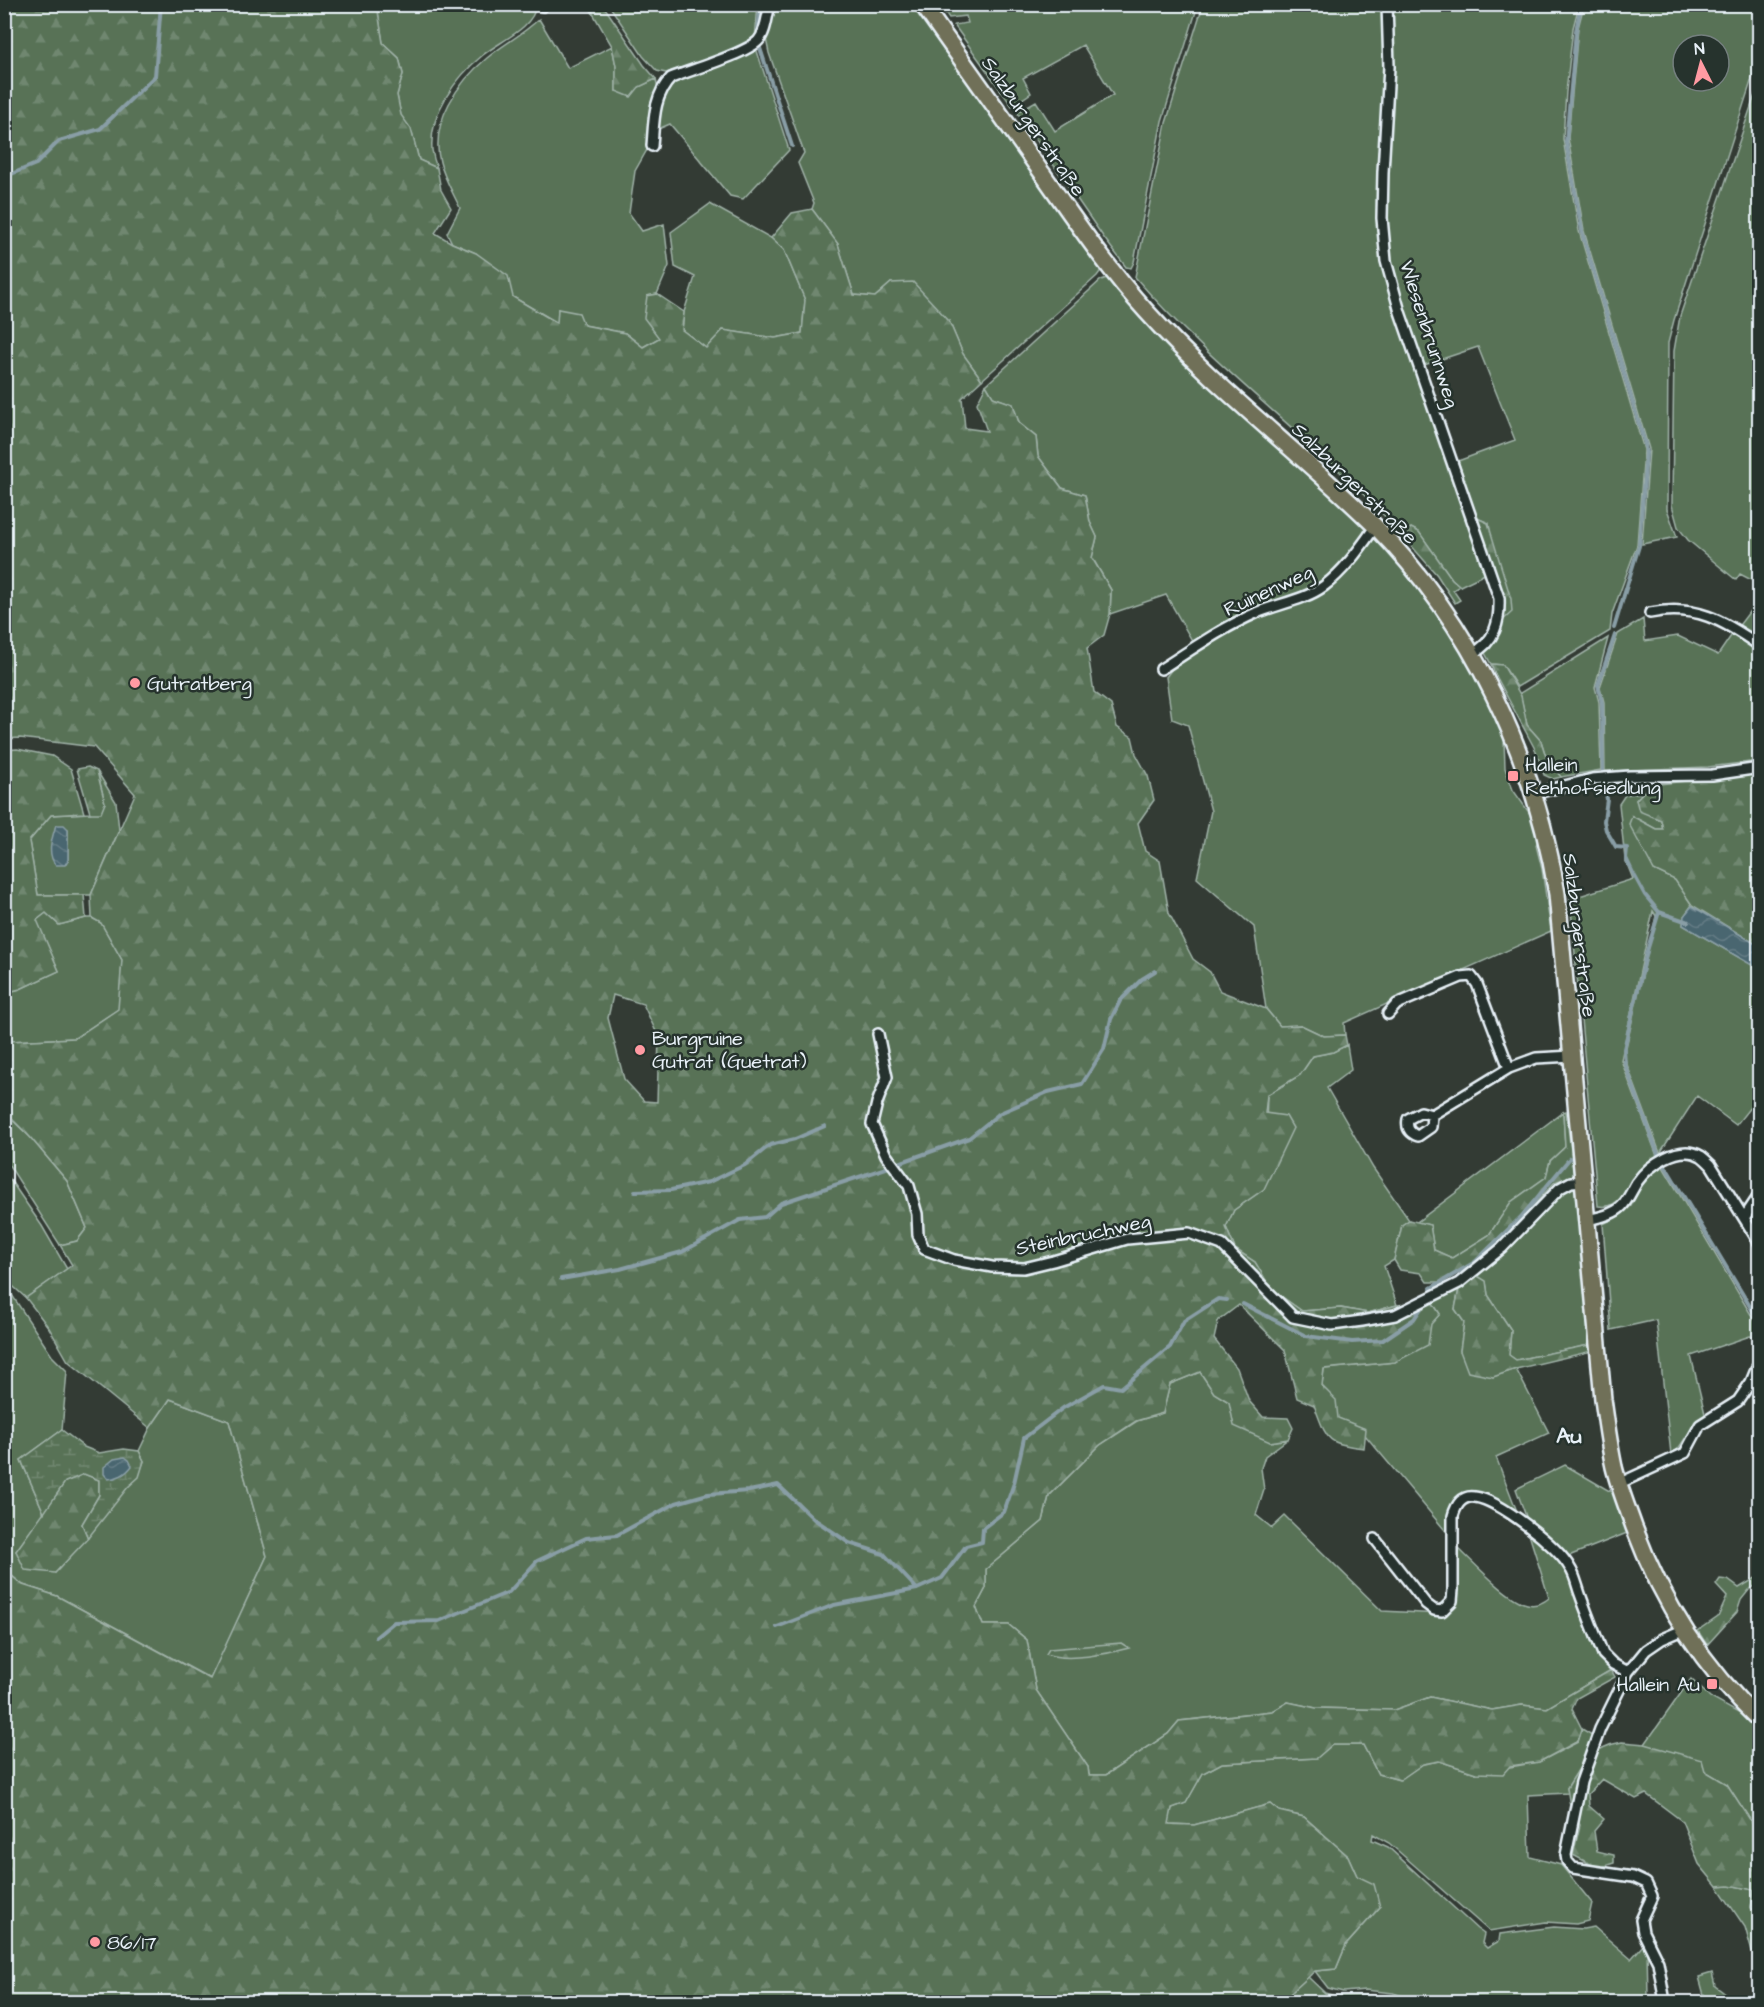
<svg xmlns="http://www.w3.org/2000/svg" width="1764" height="2007" font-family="'Architects Daughter',sans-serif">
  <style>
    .grass { fill: #587257; stroke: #a0b2a8; stroke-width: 1.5; fill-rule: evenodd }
    .forest { fill: url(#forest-firs); stroke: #a0b2a8; stroke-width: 1.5; fill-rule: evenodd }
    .wetland { fill: url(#wetland-marsh); stroke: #a0b2a8; stroke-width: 1.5 }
    .water { fill: url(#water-waves); stroke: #899ea6; stroke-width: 1.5 }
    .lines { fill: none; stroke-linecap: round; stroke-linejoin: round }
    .stream { stroke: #899ea6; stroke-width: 4 }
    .minor-casing { stroke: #e8f1f8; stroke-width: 14 }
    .primary-casing { stroke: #e8f1f8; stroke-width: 20 }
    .minor { stroke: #26332d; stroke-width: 9 }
    .primary { stroke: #706f59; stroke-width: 15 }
    .poi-dot { fill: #ff9aa2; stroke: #26332d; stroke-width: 2 }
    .labels { text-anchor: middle; stroke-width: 5; stroke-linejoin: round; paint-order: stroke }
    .street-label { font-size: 20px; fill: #e8f1f8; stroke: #26332d }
    .poi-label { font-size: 20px; fill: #e8f1f8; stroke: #26332d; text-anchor: start }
    .quarter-label { font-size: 22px; font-weight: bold; fill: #e8f1f8; stroke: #26332d }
  </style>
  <defs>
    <pattern id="forest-firs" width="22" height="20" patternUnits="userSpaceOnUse" patternTransform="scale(1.5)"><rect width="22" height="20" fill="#587257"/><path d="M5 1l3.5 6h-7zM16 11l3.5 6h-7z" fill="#708770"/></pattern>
    <pattern id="wetland-marsh" width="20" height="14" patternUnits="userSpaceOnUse" patternTransform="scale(1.5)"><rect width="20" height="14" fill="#587257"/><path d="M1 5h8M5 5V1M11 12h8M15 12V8" fill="none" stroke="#708770"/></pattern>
    <pattern id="water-waves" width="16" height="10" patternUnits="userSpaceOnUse" patternTransform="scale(1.5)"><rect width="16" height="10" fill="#4a6670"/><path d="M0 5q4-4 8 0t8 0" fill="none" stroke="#647c85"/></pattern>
  </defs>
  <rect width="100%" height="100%" fill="#333b34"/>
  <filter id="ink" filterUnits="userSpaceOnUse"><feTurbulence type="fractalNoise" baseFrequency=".0167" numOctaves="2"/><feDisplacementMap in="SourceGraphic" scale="12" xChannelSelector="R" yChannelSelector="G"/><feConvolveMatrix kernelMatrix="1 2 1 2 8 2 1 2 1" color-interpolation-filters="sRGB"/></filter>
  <g filter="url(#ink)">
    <!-- grass -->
    <path class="grass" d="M377 5H536C534 28 500 41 483 55 456 77 429 113 432 150 433 156 435 163 437 168L419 160 411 129 401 116 397 95 403 74 399 58 383 43Z
      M609 5H758L755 39 741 49 666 73 657 71 643 56Z
      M775 5H916L1100 263V272L1097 276 982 380 963 354 949 321 891 283 875 297 854 295 838 244 812 209 814 203 798 163 804 153 769 53 766 39Z
      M940 5H1198L1162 121 1134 262 1131 268 1126 267 1104 238 1017 112 1036 101 1055 131 1113 95 1083 45 1023 78 1031 93 1012 106 954 25 968 23 966 16 949 18Z
      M1203 5H1384L1386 60 1384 263 1487 573 1460 586 1452 579 1419 532 1411 528 1401 534C1319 442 1216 371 1135 277L1166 123Z
      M1390 5H1579L1573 28 1566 92 1563 139 1579 231 1644 450 1637 545 1612 614 1610 631 1517 687 1503 665 1491 664 1485 653 1496 638 1501 622 1489 523 1477 518 1458 461 1515 440 1478 347 1424 365 1402 312 1390 260 1385 194Z
      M1584 5H1759V57L1674 320 1668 343 1667 509 1677 537 1642 544 1649 449 1584 231 1568 138 1578 28ZM1683 45H1719V81H1683Z
      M539 19 568 68 612 46 616 66V91L639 87 656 79 657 85 648 148 635 171 629 213 642 231 664 224 669 266 657 294 647 296 659 338 643 347 625 333 584 325 558 309V323L513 297 476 253 452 243 447 233 460 208C453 193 444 178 440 162 430 122 458 82 487 58 504 44 522 35 539 19Z
      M755 45 789 150 743 199 730 196 670 124 656 130 664 91 676 78Z
      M1759 83V584L1740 574 1736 580 1688 540 1678 527 1672 505 1674 351 1680 316Z
      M710 204 771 238 784 250 805 300 802 333 775 338 723 330 706 348 682 330 684 312 695 277 675 267 671 232Z
      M1107 278 1364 523C1370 541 1333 574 1319 585L1194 644 1166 595 1110 614 1111 590 1092 557 1097 537 1090 522 1085 495 1062 488 1038 456 1036 437 1019 423 1013 404 993 397 986 385 1101 280Z
      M1372 538H1379L1433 607 1459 647 1494 708 1504 739 1505 768 1513 790 1533 818 1540 836 1536 845 1542 869 1551 931 1344 1023 1345 1035 1324 1036 1301 1025 1280 1026 1266 1009 1254 927 1197 878 1211 811 1188 725 1172 719 1166 677 1174 666 1253 617 1328 586Z
      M1759 599V642L1737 628Z
      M1643 619 1645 641 1678 636 1718 655 1733 633 1759 649V761L1708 767 1605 771 1604 702 1600 687 1618 634Z
      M1608 638 1595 687 1599 702 1601 770 1561 777 1547 760 1541 741 1527 725 1520 693Z
      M97 771 116 802 119 830 91 895H38L29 841 51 815 90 813 105 803ZM56 825 68 829V860L51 850Z
      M1643 792 1636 800 1661 820 1663 829H1656L1632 816 1654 870 1675 880 1692 905 1684 916 1683 925 1759 969V1096L1736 1125 1697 1096 1660 1153 1625 1059V1052L1656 916 1653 911 1621 1060 1657 1156C1651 1161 1643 1166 1638 1172 1626 1186 1621 1210 1598 1206L1570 899 1633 879 1625 859 1619 804 1625 795Z
      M46 913 59 925 86 918H92L101 923 122 960 119 1009 75 1038 10 1041 5 1053V993L20 989 59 971 36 920Z
      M1347 1045 1351 1070 1327 1088 1373 1168 1409 1220 1402 1225 1394 1260 1384 1266 1397 1305 1368 1313 1341 1308 1302 1311 1271 1289 1255 1262 1235 1249 1226 1227 1234 1210 1264 1189 1267 1095 1300 1075 1313 1056 1333 1052Z
      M4 1112 30 1137 67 1181 87 1228 77 1241 60 1245 5 1159Z
      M1563 1112 1565 1147 1550 1161 1546 1177 1511 1202 1489 1235 1452 1258 1434 1250 1430 1225 1417 1222Z
      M1662 1165 1759 1328V1337L1750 1336 1691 1356 1706 1418 1694 1425 1678 1449 1671 1454 1656 1320 1611 1330 1603 1224 1619 1216 1631 1206 1643 1182Z
      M4 1171 42 1226 67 1269 26 1298 5 1279Z
      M1572 1185 1577 1186 1589 1345 1516 1360 1509 1355 1511 1330 1488 1295 1486 1282 1476 1275 1509 1246 1559 1192Z
      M4 1288 12 1295 52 1356 67 1371 62 1430 21 1460 44 1513 16 1551 55 1573C78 1548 100 1523 120 1496 131 1482 138 1479 144 1461L139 1451 150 1428 170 1399 229 1421 267 1556 211 1679 57 1596 23 1585 5 1570Z
      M1459 1289 1455 1309 1464 1322 1460 1351 1493 1377 1516 1369 1549 1433 1496 1457 1518 1514 1476 1491 1465 1493 1452 1503 1449 1515V1535L1365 1435V1429L1337 1418 1322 1386 1324 1369 1395 1362 1440 1314 1432 1302Z
      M1200 1372 1214 1393 1229 1402 1270 1442 1288 1439 1265 1456 1261 1468 1264 1490 1256 1515 1272 1528 1285 1516 1382 1611 1441 1614C1463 1606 1458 1569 1459 1549 1474 1563 1508 1600 1527 1604 1535 1606 1543 1603 1549 1598L1528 1531 1539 1538 1566 1569 1573 1581 1598 1658 1611 1670 1547 1708 1522 1705 1492 1710 1430 1697 1394 1710 1316 1708 1288 1702 1273 1711 1179 1721 1168 1734 1106 1775H1089L1088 1767 1036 1690 1027 1640 1009 1625H983L976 1607 986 1588V1569L1043 1521 1049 1496 1100 1445 1137 1421 1163 1413 1170 1384Z
      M1565 1465 1613 1493 1627 1533 1566 1557 1527 1519 1516 1489Z
      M1691 1679 1711 1698 1744 1716 1759 1730V1842L1758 1832 1727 1784 1705 1771 1645 1744Z
      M1582 1729 1592 1735 1583 1762 1567 1788 1568 1793 1528 1795 1530 1857 1561 1865 1592 1903 1588 1921 1576 1924 1546 1922 1489 1931 1389 1843 1373 1834 1372 1840 1388 1847 1477 1929 1484 1934 1482 1943 1487 1948 1499 1941 1500 1934 1554 1927 1583 1929 1594 1927 1631 1959 1645 1943 1647 1948 1648 1997 1656 2002H1422L1393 1993 1365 1990 1343 1992 1328 1988 1315 1971 1336 1969 1346 1945 1380 1907 1357 1876 1348 1856 1304 1817 1279 1811 1270 1804 1194 1825 1168 1824 1172 1808 1186 1803 1203 1773 1222 1763 1316 1758 1332 1745H1363L1378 1774 1399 1780 1423 1764 1439 1761 1476 1773 1539 1762 1578 1742Z
      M1729 1885 1754 1890 1751 1907 1759 1914V1955L1752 1952 1745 1927 1717 1886Z
      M1712 1973 1715 1986 1734 2000 1733 2002H1701L1704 1995 1699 1977Z
      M1308 1977 1325 1993 1335 1996 1371 1995 1404 2000 1384 2002H1281Z"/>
    <!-- forest -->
    <path class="forest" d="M5 5H377L383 43 399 58 403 74 397 95 401 115 411 129 419 160 437 168 441 190 451 208 435 233 452 243 476 253 508 276 513 297 557 323 558 309 579 313 584 325 625 333 643 347 659 338 644 318 647 296 657 294 684 312 682 330 706 348 723 330 775 338 802 333 805 300 784 250 771 238 792 213 812 209 838 244 854 295 875 297 891 283 913 282 949 321 963 354 982 380 962 398 965 428 987 431 977 403 986 385 993 397 1013 404 1019 423 1036 437 1038 456 1062 488 1085 495 1090 522 1097 537 1092 558 1111 590 1110 614 1104 635 1087 648 1094 692 1111 705 1117 727 1132 737 1136 754 1148 776 1154 800 1138 823 1145 851 1160 861 1169 913 1193 959 1210 972 1220 991 1266 1009 1280 1026 1301 1025 1324 1036 1345 1035 1347 1045 1333 1052 1313 1056 1300 1075 1267 1095 1265 1113 1286 1116 1293 1128 1264 1189 1234 1210 1226 1227 1235 1249 1255 1262 1271 1289 1302 1311 1341 1308 1368 1313 1397 1305 1432 1302 1440 1314 1431 1324 1428 1345 1395 1362 1324 1369 1322 1386 1336 1400 1338 1418 1366 1429 1364 1448C1325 1444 1327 1439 1314 1405L1297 1398 1285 1350 1239 1305 1218 1321 1214 1339 1237 1368 1249 1401 1263 1417 1288 1418 1293 1428 1288 1439 1270 1442 1234 1426 1229 1402 1214 1393 1200 1372 1170 1384 1163 1413 1136 1421 1100 1445 1049 1496 1043 1521 986 1569V1588L976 1607 983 1625H1009L1027 1640 1036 1690 1088 1767 1089 1775H1106L1168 1734 1179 1721 1273 1711 1288 1702 1316 1708 1394 1710 1430 1697 1492 1710 1522 1705 1547 1708 1611 1670 1615 1677 1577 1698 1572 1709 1582 1729 1578 1741 1539 1762 1510 1766 1503 1774 1476 1773 1439 1761 1423 1764 1400 1780 1378 1774 1363 1745H1332L1317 1758 1222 1763 1203 1773 1186 1803 1172 1808 1169 1824 1194 1825 1270 1804 1279 1811 1304 1817 1348 1856 1357 1876 1374 1884 1380 1907 1346 1945 1336 1969 1315 1971 1281 2002H5L4 1570 23 1585 57 1596 210 1679 267 1556 229 1421 170 1399 150 1428 68 1361 49 1328 26 1298 72 1265 60 1245 77 1241 87 1228 67 1181 30 1137 5 1112V1053L10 1041 75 1038 118 1009 122 960 101 923 92 918 91 895 135 794 94 747 20 738 5 739ZM613 995 643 1004 659 1038 657 1102 644 1101 624 1079 608 1018Z
      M588 5H603L644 65 656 79 639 87 631 97 616 91V66L612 46Z
      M1477 518 1488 523 1511 599 1512 612 1501 622 1476 527Z
      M1411 528 1419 532 1452 579 1460 586 1453 590 1460 600 1455 603 1437 575 1401 534Z
      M1491 664 1503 665 1521 696 1527 725 1541 741 1547 760 1561 777 1553 779 1544 775 1536 751 1494 672Z
      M17 749 52 756 71 769 84 813 51 815 29 841 38 895H84L86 918 59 925 46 913 37 920 59 971 20 989 5 993V750Z
      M88 767 97 771 105 803 101 813H90L77 769Z
      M1759 773V944L1754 943 1692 905 1675 880 1654 870 1629 824 1632 816 1656 829H1663L1661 820 1639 811 1636 800 1650 785Z
      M1566 1111 1574 1175 1555 1182 1514 1227 1475 1263 1443 1282H1427L1421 1273 1400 1270 1394 1260 1402 1225 1409 1220 1430 1225 1434 1250 1452 1258 1489 1235 1511 1202 1546 1177 1550 1161 1565 1147 1563 1112Z
      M1476 1275 1486 1281 1488 1295 1511 1330 1509 1355 1516 1360 1589 1345 1592 1351 1516 1369 1493 1377 1468 1372 1460 1351 1464 1322 1455 1309 1459 1289Z
      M84 1474 99 1480V1495L82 1524 88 1538 55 1573 25 1570 16 1551 65 1482Z
      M1759 1576V1583L1749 1590 1741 1600 1737 1612 1707 1645 1698 1631 1718 1617 1727 1597 1716 1585 1720 1579 1728 1580 1739 1588Z
      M1121 1643 1129 1648C1108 1654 1067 1662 1046 1654L1049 1649Z
      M1622 1742 1645 1744 1702 1760 1705 1771 1727 1784 1758 1832 1759 1914 1751 1908 1754 1890 1729 1885 1717 1886 1699 1864 1682 1821 1646 1794 1636 1799 1602 1779 1588 1794 1589 1806 1604 1819 1594 1831 1597 1851 1614 1855V1863L1598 1868 1573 1855 1580 1825 1570 1806 1567 1788C1582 1763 1592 1747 1622 1742Z"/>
    <!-- wetland -->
    <path class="wetland" d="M62 1430 84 1447 99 1453 124 1449 139 1451 144 1461 139 1477 128 1487 88 1538 82 1524 99 1495V1480L84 1474 65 1482 44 1513 21 1460Z"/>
    <!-- water -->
    <path class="water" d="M56 825H64L68 829V860L65 865H56C46 854 52 838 56 825Z
      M1692 906 1754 943 1759 944V969L1683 925 1684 916Z
      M125 1457 129 1460 132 1466C125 1475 118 1478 108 1479L104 1474V1467L114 1459Z"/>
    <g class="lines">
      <!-- stream -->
      <path class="stream" d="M1581 4 1576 31 1566 142 1583 236 1645 444 1646 453 1639 546 1614 628
        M758 31 761 4
        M759 45 792 146
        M4 177 36 164 59 141 100 129 155 76 161 4
        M1603 771 1602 703 1598 685 1615 635
        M1604 785 1607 799 1604 821 1606 830 1616 847 1627 848 1626 858 1633 873 1645 895 1659 912 1688 922
        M1659 912 1647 951 1624 1049 1625 1064 1658 1154 1760 1323
        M899 1163 969 1138 1000 1113 1048 1092 1082 1084 1104 1049 1111 1019 1120 1001 1142 979 1155 971
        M635 1191 671 1190 709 1182 745 1165 770 1145 795 1139 825 1126
        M561 1279 620 1269 682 1252 740 1220 765 1217 781 1203 889 1167
        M1431 1288 1475 1262 1521 1217 1570 1158
        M1243 1304 1306 1336 1352 1342 1383 1340 1414 1319 1422 1307
        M777 1627 834 1605 917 1589 942 1578 966 1546 982 1542 983 1528 1004 1512 1014 1483 1024 1438 1063 1408 1104 1385 1121 1388 1170 1347 1184 1321 1218 1299 1227 1300
        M376 1637 394 1622 439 1621 509 1592 537 1561 586 1538 617 1535 676 1503 708 1494 749 1491 778 1485 814 1519 849 1543 884 1554 917 1589"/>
      <!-- minor casing -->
      <g class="minor-casing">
        <path id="minor" d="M543 4V6
          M1387 4 1389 67 1383 172 1382 218 1386 261 1400 312 1499 598C1500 622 1495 642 1472 654
          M652 146C654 122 653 96 671 78 691 70 745 54 758 41 766 33 767 15 770 4
          M1650 613C1695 604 1723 620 1760 646
          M1161 669C1191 650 1222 628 1256 613 1278 604 1305 600 1324 586 1345 570 1360 548 1375 527
          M1533 794 1592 779 1630 776 1712 775 1760 768
          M1388 1014 1397 1004 1461 977 1471 976 1477 984 1509 1068
          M878 1034 887 1077 877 1103 872 1124 886 1155 909 1186 917 1214 918 1235 924 1249 954 1260 992 1267 1024 1268 1053 1261 1127 1239 1189 1233 1222 1245 1293 1317 1332 1325 1362 1321 1395 1315 1459 1283 1502 1248 1560 1188 1571 1182 1584 1181
          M1432 1115 1431 1127 1418 1136C1410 1133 1406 1129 1408 1119L1421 1112 1432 1115 1509 1068 1536 1058 1573 1056
          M1744 1218 1760 1194
          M1588 1220C1599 1217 1613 1215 1622 1206 1628 1200 1632 1190 1637 1182 1649 1165 1679 1143 1701 1156 1704 1158 1708 1162 1711 1165L1760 1244
          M1618 1484 1685 1453 1700 1425 1738 1401 1751 1382 1760 1360
          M1375 1539 1426 1604 1434 1610 1442 1611 1452 1601 1453 1590V1516C1456 1505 1462 1495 1475 1497 1499 1500 1558 1546 1570 1568 1575 1575 1577 1586 1580 1594 1587 1614 1595 1634 1603 1654L1613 1664 1628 1672
          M1665 2002 1658 1962 1643 1932 1641 1920 1652 1896 1646 1883 1633 1877 1573 1868 1567 1861 1566 1855 1581 1782 1600 1729 1628 1672 1646 1650 1662 1639 1683 1630"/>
      </g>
      <!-- primary casing -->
      <g class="primary-casing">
        <path id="primary" d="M922 4C962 61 1002 117 1042 173 1075 220 1107 268 1146 311 1216 389 1300 452 1374 525 1472 624 1535 758 1557 894L1603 1399C1606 1421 1609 1444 1614 1467 1619 1487 1627 1507 1634 1527 1662 1602 1702 1666 1760 1721"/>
      </g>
      <!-- minor -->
      <use href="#minor" class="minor"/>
      <!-- primary -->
      <use href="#primary" class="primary"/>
    </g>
  </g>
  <!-- markers -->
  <g class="poi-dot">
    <circle cx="135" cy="683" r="6"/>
    <rect x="1507" y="770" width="12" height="12" rx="3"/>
    <circle cx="640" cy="1050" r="6"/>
    <rect x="1706" y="1678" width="12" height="12" rx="3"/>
    <circle cx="95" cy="1942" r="6"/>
  </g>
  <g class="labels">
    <!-- street labels -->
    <g class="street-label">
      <text transform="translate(1034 126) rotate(55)" y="7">Salzburgerstraße</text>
      <text transform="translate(1430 334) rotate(72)" y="7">Wiesenbrunnweg</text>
      <text transform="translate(1355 483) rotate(44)" y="7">Salzburgerstraße</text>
      <text transform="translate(1268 590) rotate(-25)" y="7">Ruinenweg</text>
      <text transform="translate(1580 935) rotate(83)" y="7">Salzburgerstraße</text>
      <text transform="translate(1083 1234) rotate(-12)" y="7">Steinbruchweg</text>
    </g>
    <!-- poi labels -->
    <g class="poi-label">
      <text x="147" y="690">Gutratberg</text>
      <text x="1525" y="771">Hallein<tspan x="1525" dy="23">Rehhofsiedlung</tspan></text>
      <text x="652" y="1045">Burgruine<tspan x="652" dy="23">Gutrat (Guetrat)</tspan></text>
      <text x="1700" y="1691" text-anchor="end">Hallein Au</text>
      <text x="107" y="1949">86/17</text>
    </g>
    <!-- quarter labels -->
    <g class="quarter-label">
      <text x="1569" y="1443">Au</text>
    </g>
  </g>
  <!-- margin -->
  <rect width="1764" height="2007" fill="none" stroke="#26332d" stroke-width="24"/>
  <rect x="12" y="12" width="1740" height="1983" fill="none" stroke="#e8f1f8" stroke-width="2" filter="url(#ink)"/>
  <!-- north arrow -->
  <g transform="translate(1701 63) rotate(354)"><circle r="28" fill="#26332d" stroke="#747f7e" stroke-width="1.5"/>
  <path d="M0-4.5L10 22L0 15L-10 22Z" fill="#ff9aa2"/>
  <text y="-9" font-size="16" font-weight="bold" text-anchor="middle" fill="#e8f1f8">N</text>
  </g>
</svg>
